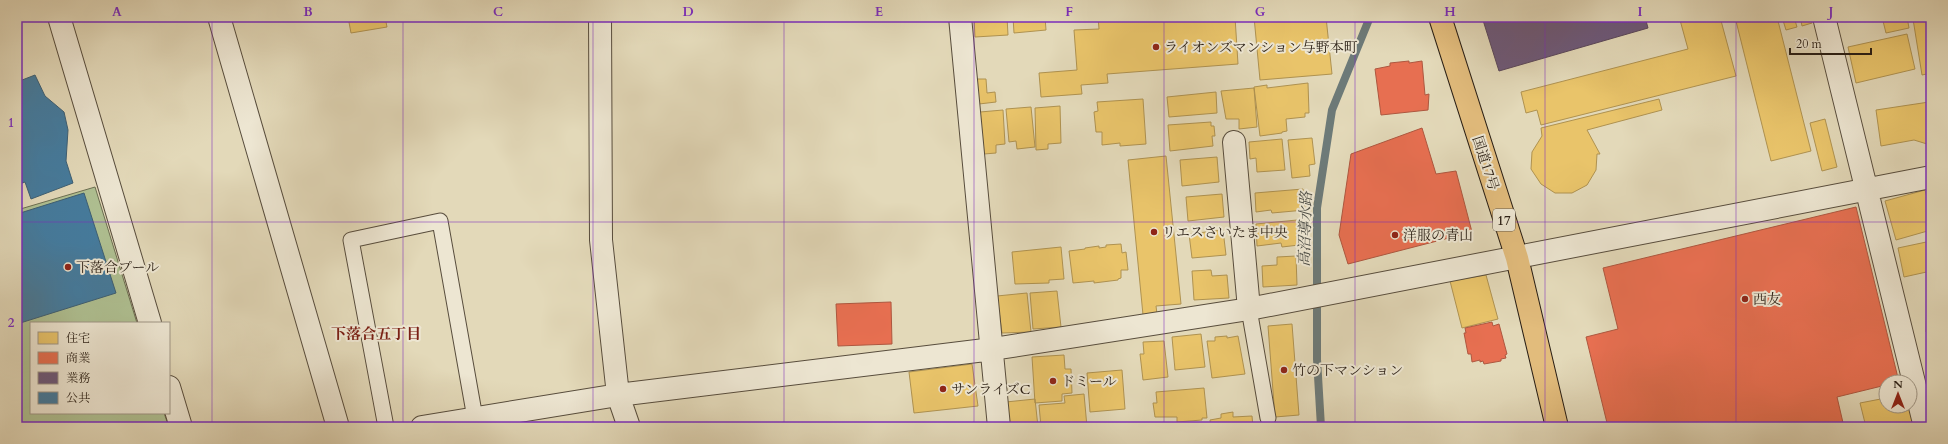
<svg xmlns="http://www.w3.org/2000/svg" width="1948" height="444" font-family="Cardo,'Noto Serif JP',serif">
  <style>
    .green { fill: #afc092; stroke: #6c6f53 }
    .homes { fill: #e9c46a; stroke: #af9250 }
    .shops { fill: #e76f51; stroke: #ae573f }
    .offices { fill: #6d597a; stroke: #59475b }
    .public { fill: #457b9d; stroke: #3d5f74 }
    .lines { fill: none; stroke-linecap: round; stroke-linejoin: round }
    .stream { stroke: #6d7a78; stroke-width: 8 }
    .service-casing { stroke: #584d3d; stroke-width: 17 }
    .minor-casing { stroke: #584d3d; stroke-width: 24 }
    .trunk-casing { stroke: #291e14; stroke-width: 24 }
    .service { stroke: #ede6d2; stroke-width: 15 }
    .minor { stroke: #ede6d2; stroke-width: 22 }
    .trunk { stroke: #e2bc7c; stroke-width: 22 }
    .grid { fill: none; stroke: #7b2cbf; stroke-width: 1; stroke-opacity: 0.55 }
    .poi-dot { fill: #8f2418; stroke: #ede6d2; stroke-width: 1.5 }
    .labels { text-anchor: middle; stroke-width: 4; stroke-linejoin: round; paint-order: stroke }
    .shield { fill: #ede6d2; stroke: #645a4d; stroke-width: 1 }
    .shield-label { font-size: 13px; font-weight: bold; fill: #291e14 }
    .poi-label { font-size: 14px; fill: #291e14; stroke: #ede6d2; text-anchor: start }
    .street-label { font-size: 14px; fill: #291e14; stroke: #ede6d2 }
    .water-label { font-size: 15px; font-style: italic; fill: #4b4c46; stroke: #ede6d2 }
    .neighbourhood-label { font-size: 15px; font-weight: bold; fill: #7a1f14; stroke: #ede6d2 }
    .neatline { fill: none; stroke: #7b2cbf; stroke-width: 1.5 }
    .grid-label { font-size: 13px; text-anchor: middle; font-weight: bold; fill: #7b2cbf }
  </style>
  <rect width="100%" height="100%" fill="#e3d9b9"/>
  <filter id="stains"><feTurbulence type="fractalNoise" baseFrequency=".005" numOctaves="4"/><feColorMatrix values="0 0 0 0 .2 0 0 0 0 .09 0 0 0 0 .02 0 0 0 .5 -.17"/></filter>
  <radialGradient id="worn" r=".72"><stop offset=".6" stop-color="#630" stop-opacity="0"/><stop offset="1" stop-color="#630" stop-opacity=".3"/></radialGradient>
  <!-- green -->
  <path class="green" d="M95 187 137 323H31V413H164L169 427H17V210Z"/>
  <!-- homes -->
  <path class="homes" d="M348 17H385L387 27 351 33Z
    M974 17H1007L1008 35 975 37Z
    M1013 17H1045L1046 30 1014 33Z
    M1098 17H1235L1238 64 1107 74 1108 83 1081 85 1082 94 1041 97 1039 73 1077 70 1074 30 1099 29Z
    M1254 17H1326L1332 74 1260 80Z
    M1693 17H1720L1736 76 1541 125 1537 110 1526 113 1521 92 1688 49 1680 20Z
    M1735 17H1777L1811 151 1771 161Z
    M1782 17H1794L1797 27 1786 30Z
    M1800 17H1811L1812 23 1802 26Z
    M1836 17H1857L1837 21Z
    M1882 17H1907L1909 28 1886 33Z
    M1931 17V73L1922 75 1913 19Z
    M1907 34 1915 69 1856 83 1848 47Z
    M976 79H986L987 93 995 92 996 102 979 104Z
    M1308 83 1309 113H1305V117L1286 119 1287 131 1282 132V133L1260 136 1254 87 1267 85V88Z
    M1254 88 1257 127 1239 129V119H1226L1221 91Z
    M1216 92 1217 113 1169 117 1167 97Z
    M1143 99 1146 144 1120 146V143L1102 145V132H1096L1094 112 1098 111 1097 102Z
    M1659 99 1662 110 1587 130 1600 154H1597L1596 170 1587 185 1572 193H1555L1541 184 1531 169 1532 152 1542 136 1541 128Z
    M1929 102 1931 117V143L1927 144 1914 140 1881 146 1876 110Z
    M1060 106 1061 143 1048 144V149L1036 150 1035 108Z
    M1031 107 1035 147 1017 149 1016 141 1009 142 1006 109Z
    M1003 110 1005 144 996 145V153L984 154 980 112Z
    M1825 119 1837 167 1822 171 1810 123Z
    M1211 122V126H1214L1215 136H1212L1213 146 1170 151 1168 125Z
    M1312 138 1315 164 1309 165 1310 176 1292 178 1288 140Z
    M1282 139 1285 170 1257 172 1256 158 1250 159 1249 142Z
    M1166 156 1181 304 1156 306 1157 314 1143 315 1128 160Z
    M1217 157 1219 182 1182 186 1180 160Z
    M1303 189 1305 210 1272 213 1271 210 1256 212 1255 193Z
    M1925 190 1931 212V230L1896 240 1885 201Z
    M1222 194 1224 217 1188 221 1186 197Z
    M1297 220 1299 245 1282 247 1281 243 1257 246 1256 224Z
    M1223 230 1226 255 1192 258 1189 234Z
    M1931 241V271L1904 277 1898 248Z
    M1121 244 1122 253 1126 252 1128 270H1121V278L1118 279V280L1094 283V281L1073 283 1069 251 1085 249V248L1099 246V248L1106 247V245Z
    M1061 247 1064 279 1049 280V283L1015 284 1012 252Z
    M1296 256 1297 285 1263 287 1262 266 1277 265V257Z
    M1211 270 1212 276 1227 275 1229 298 1194 300 1192 271Z
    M1486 275 1498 319 1462 328 1450 281Z
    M1057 291 1061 327 1033 329 1030 293Z
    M1027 293 1031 332 1002 333 997 296Z
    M1927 296H1931V332H1926Z
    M1292 324 1299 415 1275 417 1268 326Z
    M1201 334 1205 367 1175 370 1172 337Z
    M1227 336V338L1238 336 1245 374 1212 378 1207 341H1215V337Z
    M1164 341 1168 377 1143 380 1140 354H1144L1143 342Z
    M1064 355 1065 369H1071L1072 393 1062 394V401L1035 403 1032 357Z
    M972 364 978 406 914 413 909 372Z
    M1122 370 1125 409 1090 412 1087 373Z
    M1204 388 1207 418H1202V420L1177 422V417H1155L1153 403H1157L1156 392Z
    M1084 394 1087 427H1041L1039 405 1065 403 1064 396Z
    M1886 398V406H1910L1914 427H1866L1860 403Z
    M1035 399 1038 427H1011V425H1008L1006 402Z
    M1233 412V417L1252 416 1253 427H1211L1210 420 1221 418V414Z
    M1267 422 1268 425 1293 424V427H1258L1260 423Z"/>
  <!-- shops -->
  <path class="shops" d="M1409 61V63L1422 61 1425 95 1429 94 1428 110 1381 115 1375 69 1390 66V63Z
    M1422 128 1436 174 1456 171 1472 232 1348 264 1339 235 1351 154Z
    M1856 207 1899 382H1886V385L1837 397 1844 427H1608L1586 337 1618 329 1603 268Z
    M891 302 892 344 838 346 836 304Z
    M1492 322 1493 326 1499 324 1507 354 1505 355 1506 358 1501 359V361L1484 364 1483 361 1480 362V360L1472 362 1471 354H1468L1464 333H1466L1465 328Z"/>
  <!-- offices -->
  <path class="offices" d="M1482 17H1645L1648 28 1499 71Z"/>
  <!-- public -->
  <path class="public" d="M35 75 45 96 64 112 68 130 66 161 73 183 31 199 25 182 17 185V82Z
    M84 193 116 293 17 324V214Z
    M1200 424V427H1161Z"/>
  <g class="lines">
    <!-- stream -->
    <path class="stream" d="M1321 427 1317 359V208L1332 110 1370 17"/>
    <!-- service casing -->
    <g class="service-casing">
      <path id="service" d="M1249 309 1268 418
        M386 427 351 240 440 221 475 418"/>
    </g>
    <!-- minor casing -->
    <g class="minor-casing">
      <path id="minor" d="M59 17 150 323
        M219 17 338 427
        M600 17 601 240 618 395 629 427
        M960 17 999 427
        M1824 17 1925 427
        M1234 142 1249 309
        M169 387 181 427
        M422 427 618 395 993 349 1249 309 1931 177"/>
    </g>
    <!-- trunk casing -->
    <g class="trunk-casing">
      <path id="trunk" d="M1440 17 1517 258 1557 427"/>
    </g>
    <!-- service -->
    <use href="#service" class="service"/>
    <!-- minor -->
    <use href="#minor" class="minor"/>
    <!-- trunk -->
    <use href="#trunk" class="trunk"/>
  </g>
  <!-- grid -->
  <path class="grid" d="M212 17V427M403 17V427M593 17V427M784 17V427M974 17V427M1164 17V427M1355 17V427M1545 17V427M1736 17V427M17 222H1931"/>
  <!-- markers -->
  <g class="poi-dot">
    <circle cx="1156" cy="47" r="4"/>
    <circle cx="1154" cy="232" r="4"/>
    <circle cx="1395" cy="235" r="4"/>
    <circle cx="68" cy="267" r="4"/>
    <circle cx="1745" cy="299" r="4"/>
    <circle cx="1284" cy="370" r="4"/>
    <circle cx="1053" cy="381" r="4"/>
    <circle cx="943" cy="389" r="4"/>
  </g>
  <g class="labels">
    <!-- shield labels -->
    <rect class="shield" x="1493" y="209" width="22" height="22" rx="3"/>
    <g class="shield-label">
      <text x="1504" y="225">17</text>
    </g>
    <!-- poi labels -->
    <g class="poi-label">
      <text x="1164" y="52">ライオンズマンション与野本町</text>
      <text x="1162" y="237">リエスさいたま中央</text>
      <text x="1403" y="240">洋服の青山</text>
      <text x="76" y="272">下落合プール</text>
      <text x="1753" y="304">西友</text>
      <text x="1292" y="375">竹の下マンション</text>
      <text x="1061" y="386">ドミール</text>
      <text x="951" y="394">サンライズC</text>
    </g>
    <!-- street labels -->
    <g class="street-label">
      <text transform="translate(1486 163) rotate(72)" y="5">国道17号</text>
    </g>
    <!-- water labels -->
    <g class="water-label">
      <text transform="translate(1305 229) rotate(-88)" y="5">高沼導水路</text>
    </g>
    <!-- neighbourhood labels -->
    <g class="neighbourhood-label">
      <text x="376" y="339">下落合五丁目</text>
    </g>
  </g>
  <!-- margin -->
  <rect width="1948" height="444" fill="none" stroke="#e3d9b9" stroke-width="44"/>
  <!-- legend -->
  <rect x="30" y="322" width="140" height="92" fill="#ede6d2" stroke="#9f9686"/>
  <rect x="38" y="332" width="20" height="12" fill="#e9c46a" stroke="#9f9686"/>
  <text x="66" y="342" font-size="12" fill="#291e14">住宅</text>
  <rect x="38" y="352" width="20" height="12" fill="#e76f51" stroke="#9f9686"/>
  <text x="66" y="362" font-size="12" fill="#291e14">商業</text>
  <rect x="38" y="372" width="20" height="12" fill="#6d597a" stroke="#9f9686"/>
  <text x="66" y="382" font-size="12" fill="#291e14">業務</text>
  <rect x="38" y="392" width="20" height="12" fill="#457b9d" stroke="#9f9686"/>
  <text x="66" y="402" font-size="12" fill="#291e14">公共</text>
  <!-- north arrow -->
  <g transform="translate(1898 394)"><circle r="19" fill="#ede6d2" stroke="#9f9686"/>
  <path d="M0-3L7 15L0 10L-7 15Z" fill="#8f2418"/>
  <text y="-6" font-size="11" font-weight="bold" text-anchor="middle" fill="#291e14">N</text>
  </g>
  <!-- scale -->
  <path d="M1790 48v6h81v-6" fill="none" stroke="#291e14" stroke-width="2"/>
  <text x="1796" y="48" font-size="12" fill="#291e14" stroke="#ede6d2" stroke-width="3" paint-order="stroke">20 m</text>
  <rect x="22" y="22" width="1904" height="400" class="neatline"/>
  <g class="grid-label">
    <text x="117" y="16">A</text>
    <text x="308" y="16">B</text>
    <text x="498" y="16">C</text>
    <text x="688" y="16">D</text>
    <text x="879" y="16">E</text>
    <text x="1069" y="16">F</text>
    <text x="1260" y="16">G</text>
    <text x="1450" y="16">H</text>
    <text x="1640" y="16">I</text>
    <text x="1831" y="16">J</text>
    <text x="11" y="127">1</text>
    <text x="11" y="327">2</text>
  </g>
  <rect width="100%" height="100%" filter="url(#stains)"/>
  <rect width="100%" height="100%" fill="url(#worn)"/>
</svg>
